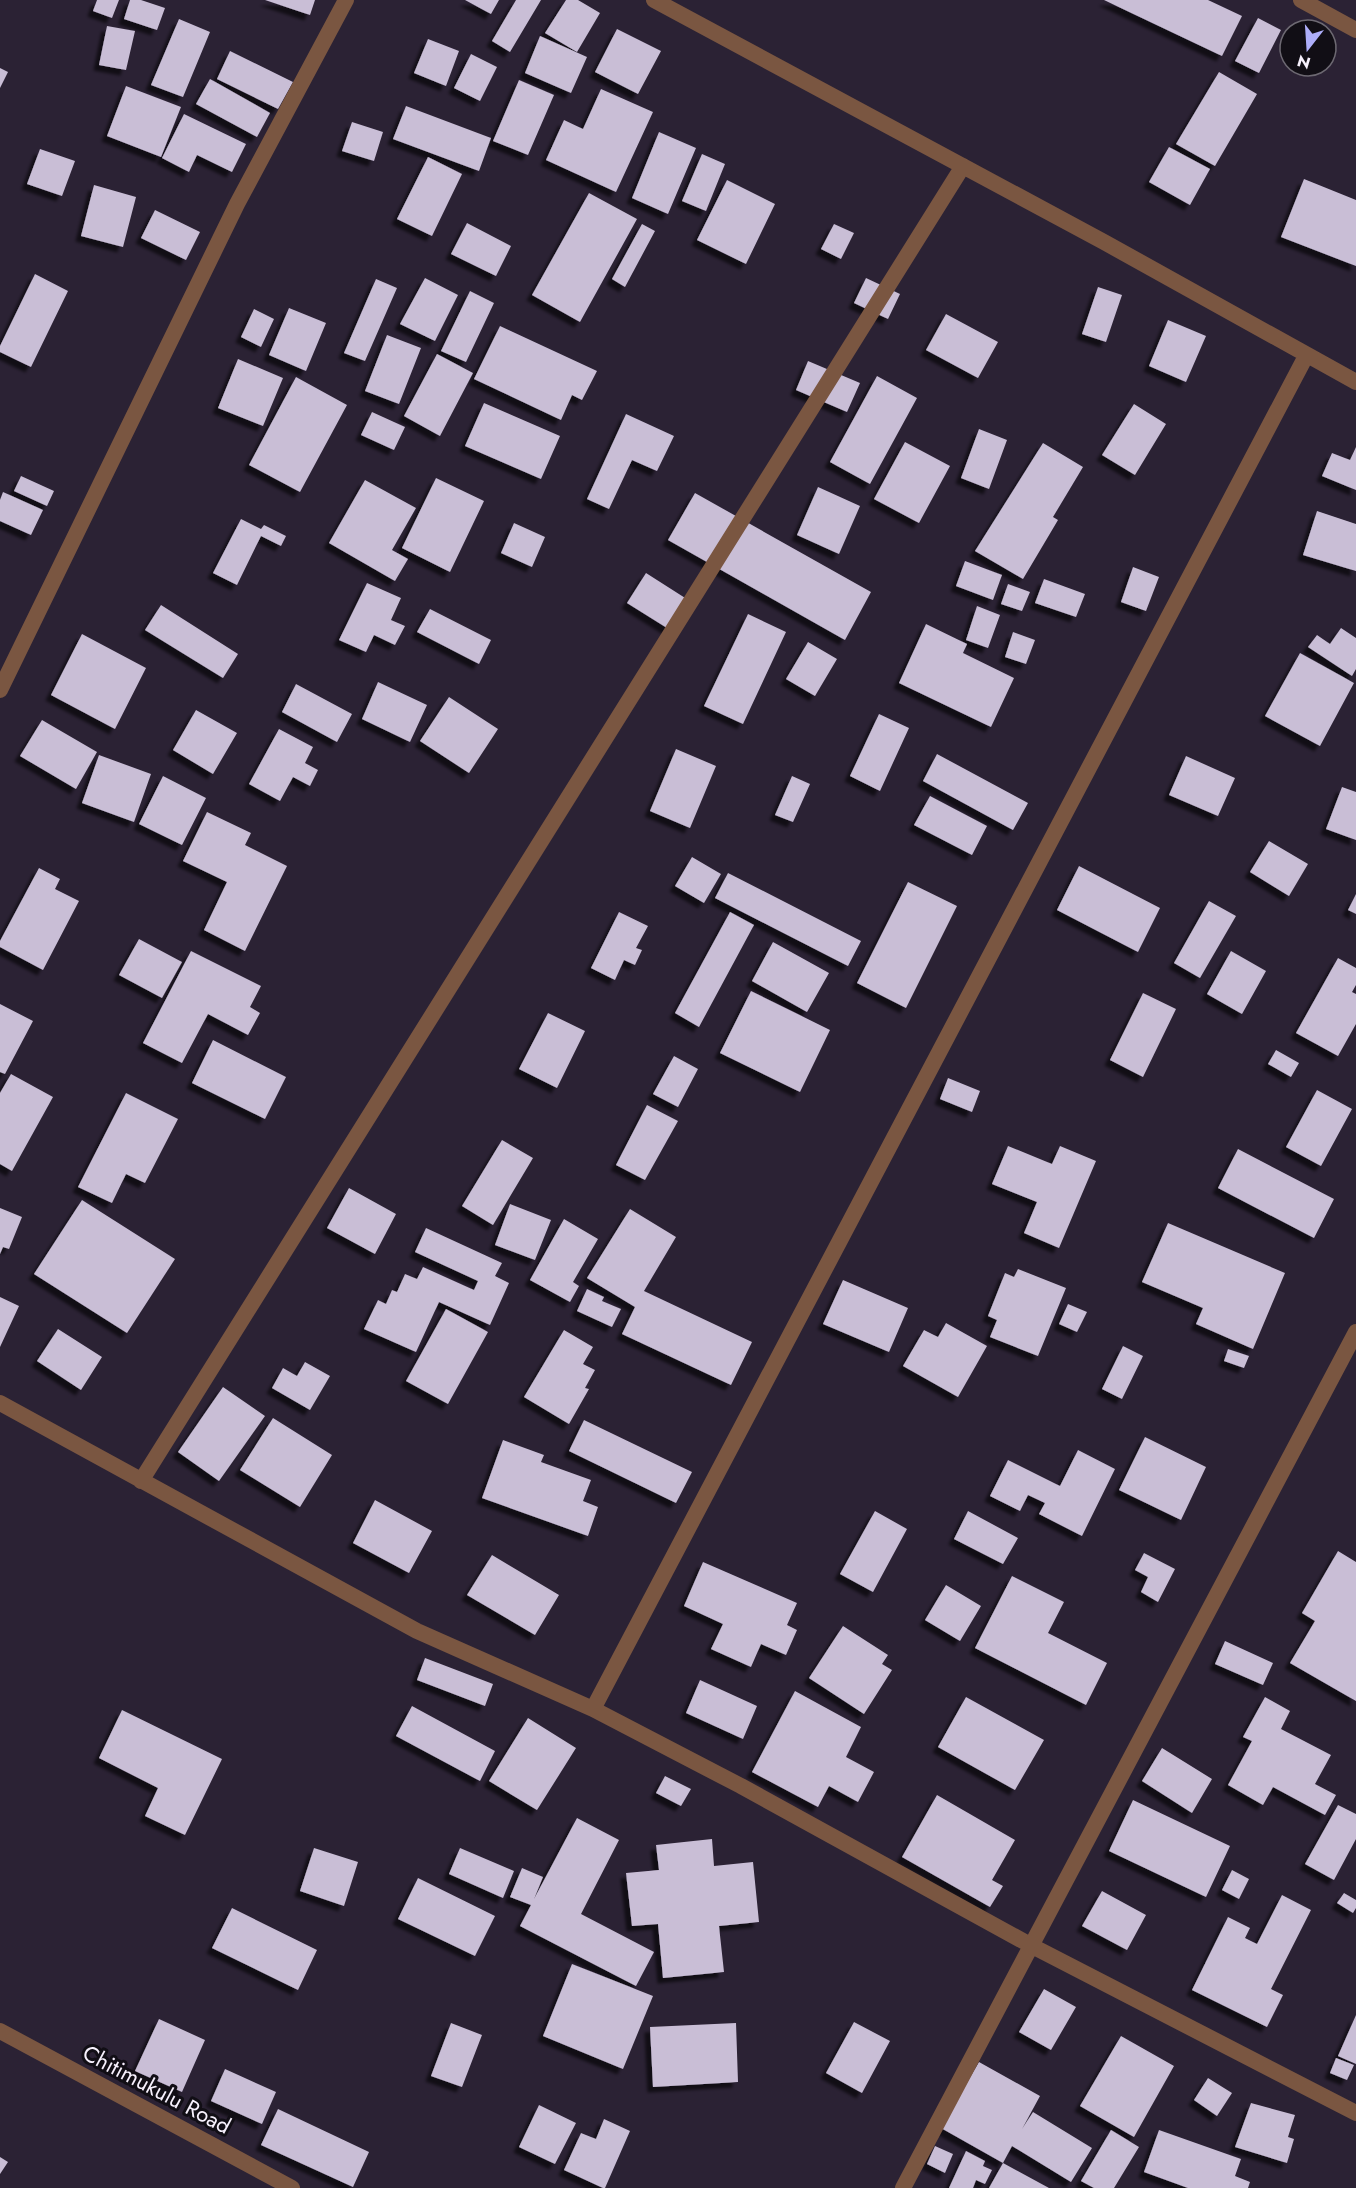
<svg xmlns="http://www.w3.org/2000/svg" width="1356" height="2188" font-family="Jost,sans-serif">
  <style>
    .building { fill: #c9bed6; filter: url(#shadow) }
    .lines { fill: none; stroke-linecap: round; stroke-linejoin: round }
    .minor { stroke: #7a5641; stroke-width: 16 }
    .tertiary { stroke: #7a5641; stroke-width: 16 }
    .labels { text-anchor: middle; stroke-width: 6; stroke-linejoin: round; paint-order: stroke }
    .street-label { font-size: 22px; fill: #f7f1fd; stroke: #110e15 }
  </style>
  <defs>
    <filter id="shadow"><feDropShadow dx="-5.5" dy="5.5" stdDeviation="1.5" flood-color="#0009"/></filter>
  </defs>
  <rect width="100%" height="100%" fill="#2b2234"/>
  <!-- building -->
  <path class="building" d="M97 0H119L112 18 93 11Z
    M130 0H141L165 8 157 30 124 19Z
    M265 0H315L310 15Z
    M465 0H499L491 14Z
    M516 0H541L510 52 492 41Z
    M566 0H578L600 13 577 52 545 33Z
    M1104 0H1208L1242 16 1222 56Z
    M1258 18 1281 30 1259 73 1235 61Z
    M179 19 210 32 183 97 151 85Z
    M107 26 135 31 126 70 99 65Z
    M617 29 661 51 638 94 595 72Z
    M540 36 587 57 571 93 525 73Z
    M428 39 459 51 446 86 414 73Z
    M230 51 293 82 278 109 217 79Z
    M471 54 497 67 480 101 454 88Z
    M0 68 8 72 0 88Z
    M1219 72 1257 94 1215 166 1176 144Z
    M210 79 270 113 257 137 196 104Z
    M519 80 554 95 528 155 493 141Z
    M126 86 181 107 161 157 107 136Z
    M601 89 653 112 616 192 546 160 564 120 583 129Z
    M406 106 491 138 479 171 393 139Z
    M184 114 246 144 232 172 197 155 189 172 162 158Z
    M352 122 383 132 374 161 342 151Z
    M659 132 696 148 668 214 632 198Z
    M1169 147 1210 169 1190 205 1149 182Z
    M40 149 75 161 62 196 27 184Z
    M702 154 725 164 706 211 682 201Z
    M428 157 462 174 432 236 397 219Z
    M1304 179 1356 200V266L1281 237Z
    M727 180 775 204 746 264 697 240Z
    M94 185 136 197 123 247 81 236Z
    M589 193 637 219 580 322 532 295Z
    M155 210 200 232 186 260 141 238Z
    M467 223 511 246 496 276 451 254Z
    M642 224 655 231 625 287 612 279Z
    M834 224 854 233 841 259 821 249Z
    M35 274 68 291 31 367 0 352V346Z
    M425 278 458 295 435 341 400 324Z
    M866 278 900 294 888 319 854 303Z
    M376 279 397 288 365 361 344 353Z
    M1098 287 1122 295 1106 342 1082 334Z
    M470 291 494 303 466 362 441 351Z
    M289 308 326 323 306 371 269 355Z
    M254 309 274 319 261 347 241 337Z
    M946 314 998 342 978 378 926 350Z
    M1168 320 1206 336 1186 382 1149 366Z
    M500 326 597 371 582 400 572 395 561 420 474 379Z
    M387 335 421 348 399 404 365 391Z
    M437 354 473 373 440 436 404 416Z
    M238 359 283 378 263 426 218 408Z
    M808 361 860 383 847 412 796 390Z
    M877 376 917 398 870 484 830 462Z
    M296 377 347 405 300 492 249 465Z
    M484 403 560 436 541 479 465 446Z
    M1134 404 1166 424 1135 475 1102 455Z
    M372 412 405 427 394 450 361 435Z
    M626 414 674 436 657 471 632 460 609 509 587 499Z
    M979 429 1007 440 989 489 961 478Z
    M905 442 950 466 919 523 874 499Z
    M1043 443 1083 467 1053 517 1058 520 1023 579 975 551Z
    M1356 447V490L1322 476 1332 453 1350 460Z
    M21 476 54 491 47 506 14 491Z
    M436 478 484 501 450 572 402 548Z
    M365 480 416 508 392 550 408 559 395 581 329 543Z
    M818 487 860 506 839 554 797 535Z
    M3 492 43 510 31 535 0 521V500Z
    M695 493 871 592 845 640 668 540Z
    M1317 511 1356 524V571L1303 555Z
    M241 519 261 529 264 525 286 536 281 546 261 536 237 585 213 573Z
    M514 523 545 537 532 567 501 553Z
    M965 561 1002 575 993 600 956 586Z
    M1133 567 1159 577 1146 611 1121 602Z
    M646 573 693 603 675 633 627 603Z
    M1044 579 1085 594 1076 617 1035 603Z
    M367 583 401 598 391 620 405 626 395 645 374 635 366 652 339 640Z
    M1008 584 1030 592 1022 611 1001 604Z
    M161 605 238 654 223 678 145 630Z
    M977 606 1000 615 988 648 966 640Z
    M430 609 491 640 479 664 417 632Z
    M748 614 786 632 743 724 704 706Z
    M926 624 967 644 963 653 1014 678 991 727 899 683Z
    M1341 628 1356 638V669L1352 676 1308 647 1317 635 1330 644Z
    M1013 632 1035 640 1026 664 1005 657Z
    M82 634 146 668 115 729 51 695Z
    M808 642 837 659 815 696 786 679Z
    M1300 653 1354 683 1320 746 1265 716Z
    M378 682 427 705 410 742 362 719Z
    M296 684 352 714 337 742 282 712Z
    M449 697 498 729 469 773 420 741Z
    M196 710 237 733 213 774 173 750Z
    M879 714 909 728 880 791 850 776Z
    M42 720 97 752 76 789 20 756Z
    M279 729 313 747 305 763 318 770 310 786 293 777 280 801 249 784Z
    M676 749 716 766 690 828 650 811Z
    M937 754 1028 803 1013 830 923 781Z
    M99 755 151 774 134 822 82 803Z
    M1186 756 1235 778 1218 816 1169 795Z
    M163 776 206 798 182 845 139 824Z
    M792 776 810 784 793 822 775 815Z
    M1342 787 1356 792V840L1326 829Z
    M930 796 987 826 972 855 914 825Z
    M207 812 251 833 245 845 287 866 245 951 204 930 227 882 183 861Z
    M1269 841 1308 864 1289 896 1250 872Z
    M692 857 721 874 704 903 675 886Z
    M1079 866 1160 908 1138 952 1057 910Z
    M39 868 60 879 55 889 79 901 43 970 0 947V941Z
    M728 873 861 941 848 966 715 898Z
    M908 882 957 906 906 1008 857 983Z
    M1356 894V914L1348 910Z
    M1209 901 1236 916 1200 978 1174 963Z
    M619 912 648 926 636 948 642 950 635 965 624 960 615 980 591 968Z
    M730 912 754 925 699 1027 675 1013Z
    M139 939 182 962 162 998 119 975Z
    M773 942 829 973 807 1012 752 981Z
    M191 951 261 986 250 1007 260 1013 248 1035 208 1014 182 1063 143 1043Z
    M1231 951 1266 971 1242 1014 1207 994Z
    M1338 958 1356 968V985L1352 992 1356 994V1024L1338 1056 1296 1033Z
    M751 991 830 1030 800 1092 720 1053Z
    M1143 993 1176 1009 1143 1077 1110 1060Z
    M0 1004 33 1021 5 1074 0 1072Z
    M548 1013 585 1031 557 1088 519 1069Z
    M213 1040 286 1077 265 1119 192 1083Z
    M1276 1050 1299 1063 1291 1077 1268 1064Z
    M674 1056 698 1069 678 1107 653 1094Z
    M11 1074 53 1097 12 1171 0 1164V1093Z
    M948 1078 980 1091 972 1112 940 1099Z
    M1317 1090 1352 1109 1321 1166 1286 1147Z
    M126 1093 178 1119 145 1183 126 1174 112 1203 78 1187Z
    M647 1105 678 1121 645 1180 616 1165Z
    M502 1140 533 1158 493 1225 462 1206Z
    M1008 1146 1052 1164 1060 1146 1096 1161 1059 1248 1024 1233 1037 1202 992 1184Z
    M1238 1149 1334 1199 1314 1238 1218 1188Z
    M349 1188 396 1214 375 1254 327 1228Z
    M82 1200 175 1259 127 1333 34 1274Z
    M510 1204 551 1220 535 1260 495 1245Z
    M0 1208 22 1217 9 1249 3 1247 0 1254Z
    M630 1209 676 1237 644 1291 752 1342 731 1385 622 1334 635 1307 587 1278Z
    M564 1219 598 1239 573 1282 579 1286 570 1302 530 1280Z
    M1168 1223 1285 1273 1253 1349 1196 1324 1203 1308 1142 1282Z
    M426 1228 502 1263 495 1276 509 1283 490 1325 439 1302 416 1352 364 1329 378 1300 386 1304 392 1290 397 1292 405 1274 417 1279 423 1267 474 1290 478 1281 415 1252Z
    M1018 1269 1066 1288 1038 1356 990 1337 997 1320 988 1316 1005 1273 1014 1277Z
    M843 1280 908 1308 889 1352 823 1324Z
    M587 1289 604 1297 602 1301 621 1309 612 1327 577 1311Z
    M0 1297 19 1306 0 1347Z
    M1068 1304 1087 1312 1077 1332 1059 1324Z
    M446 1309 488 1332 448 1404 406 1381Z
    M946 1323 987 1346 958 1397 903 1366 924 1330 938 1337Z
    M58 1329 102 1357 81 1390 37 1361Z
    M564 1330 593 1347 583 1364 595 1370 585 1388 589 1389 569 1424 524 1397Z
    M1123 1346 1143 1356 1122 1399 1102 1389Z
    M1228 1349 1249 1356 1244 1368 1224 1361Z
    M305 1362 330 1376 310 1410 272 1388 283 1368 297 1376Z
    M223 1387 265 1416 219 1481 178 1452Z
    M273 1418 332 1455 300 1507 240 1470Z
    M584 1420 692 1472 676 1503 569 1451Z
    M1145 1437 1206 1467 1181 1520 1119 1490Z
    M503 1440 544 1455 541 1462 591 1480 583 1501 598 1507 588 1536 482 1498Z
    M1078 1450 1115 1469 1082 1536 1039 1514 1045 1503 1028 1495 1020 1511 990 1496 1008 1460 1060 1486Z
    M375 1500 432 1531 409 1573 353 1543Z
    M875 1511 907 1529 873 1592 840 1574Z
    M968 1511 1018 1538 1003 1564 954 1539Z
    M1338 1551 1356 1562V1701L1290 1663 1315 1621 1302 1613Z
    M1144 1553 1175 1569 1158 1602 1141 1592 1148 1577 1135 1570Z
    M492 1555 559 1595 535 1635 467 1595Z
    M703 1562 797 1603 787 1625 797 1630 786 1655 761 1644 751 1667 711 1649 723 1624 684 1606Z
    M1012 1576 1064 1602 1048 1633 1107 1663 1086 1705 975 1648Z
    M946 1585 981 1606 960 1641 925 1620Z
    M843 1626 888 1655 882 1664 892 1670 864 1714 809 1678Z
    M1225 1641 1273 1663 1263 1685 1215 1664Z
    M425 1658 493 1684 485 1706 417 1680Z
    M700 1680 757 1706 743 1739 686 1713Z
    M795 1691 861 1727 846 1757 874 1772 858 1802 829 1786 818 1807 752 1772Z
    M966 1697 1044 1740 1015 1790 938 1747Z
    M1265 1697 1290 1711 1281 1729 1331 1755 1315 1784 1336 1795 1325 1815 1273 1787 1263 1805 1228 1785 1252 1741 1243 1737Z
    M412 1706 495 1751 480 1781 396 1736Z
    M122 1710 222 1759 185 1835 145 1816 158 1788 99 1758Z
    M528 1718 576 1748 537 1810 489 1781Z
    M1162 1748 1212 1779 1192 1813 1142 1781Z
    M665 1776 691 1789 681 1806 656 1793Z
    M937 1795 1015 1840 992 1880 1003 1886 990 1907 902 1857Z
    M1133 1800 1230 1846 1206 1897 1109 1851Z
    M1338 1805 1356 1814V1839L1334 1880 1305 1864Z
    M577 1818 619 1840 581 1914 654 1952 636 1986 520 1926 531 1905 510 1897 522 1868 543 1877 534 1899Z
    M712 1839 714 1866 753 1862 759 1922 719 1926 724 1972 663 1978 658 1924 632 1926 626 1873 659 1870 656 1845Z
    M314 1848 358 1862 344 1906 300 1891Z
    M460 1848 514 1871 503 1898 449 1874Z
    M1232 1870 1249 1879 1239 1899 1222 1890Z
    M418 1878 495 1916 475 1956 398 1919Z
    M1102 1891 1146 1915 1127 1950 1082 1926Z
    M1344 1893 1356 1900V1908L1353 1913 1337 1903Z
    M1282 1895 1311 1910 1271 1989 1283 1995 1267 2027 1192 1990 1228 1917 1250 1928 1245 1938 1257 1944Z
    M232 1908 317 1950 298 1990 212 1948Z
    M572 1964 653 1996 623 2069 543 2036Z
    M1044 1989 1076 2007 1051 2050 1019 2032Z
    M1356 2015V2064L1338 2056Z
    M159 2019 205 2040 182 2092 135 2071Z
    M854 2022 890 2041 862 2093 826 2073Z
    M451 2023 482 2035 462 2087 431 2076Z
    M736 2023 738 2082 653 2087 650 2027Z
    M1121 2036 1174 2066 1134 2137 1080 2106Z
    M1336 2058 1354 2065 1347 2080 1330 2073Z
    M979 2062 1040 2096 1022 2129 1033 2112 1092 2148 1071 2182 1012 2146 1003 2163 941 2128Z
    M225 2069 276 2092 262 2124 211 2101Z
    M1208 2078 1232 2093 1217 2116 1194 2100Z
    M1251 2103 1295 2115 1288 2137 1294 2139 1287 2163 1235 2147Z
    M539 2105 576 2123 555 2164 519 2147Z
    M278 2109 369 2152 353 2187 261 2145Z
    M604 2119 630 2131 605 2188H603L564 2170 581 2133 596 2139Z
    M1111 2130 1139 2147 1114 2188H1094L1081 2181Z
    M1159 2130 1241 2159 1235 2176 1250 2182 1248 2188H1188L1144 2172Z
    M935 2146 953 2154 945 2173 927 2164Z
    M966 2151 985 2161 983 2166 992 2170 985 2184 976 2180 973 2188H949Z
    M0 2157 8 2162 0 2174Z
    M1003 2163 1049 2188H989Z"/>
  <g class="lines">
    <!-- minor -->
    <path class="minor" d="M654 0 1104 242 1356 382
      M1301 0 1356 30
      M0 690 237 204 346 0
      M0 1403 417 1631 593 1709 741 1786 1032 1946 1356 2113
      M141 1481 963 166
      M593 1709 1306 356
      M903 2188 1356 1332"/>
    <!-- tertiary -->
    <path class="tertiary" d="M0 2031 292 2188"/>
  </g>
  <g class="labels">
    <!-- street labels -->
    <g class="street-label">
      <text transform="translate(157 2089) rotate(28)" y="8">Chitimukulu Road</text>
    </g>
  </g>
  <!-- north arrow -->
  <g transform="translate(1308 48) rotate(197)"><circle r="28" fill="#110e15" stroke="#6d6972" stroke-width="1.5"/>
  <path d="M0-4.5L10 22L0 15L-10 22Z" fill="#aeaefa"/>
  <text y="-9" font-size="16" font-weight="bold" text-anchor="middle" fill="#f7f1fd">N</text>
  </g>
</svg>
